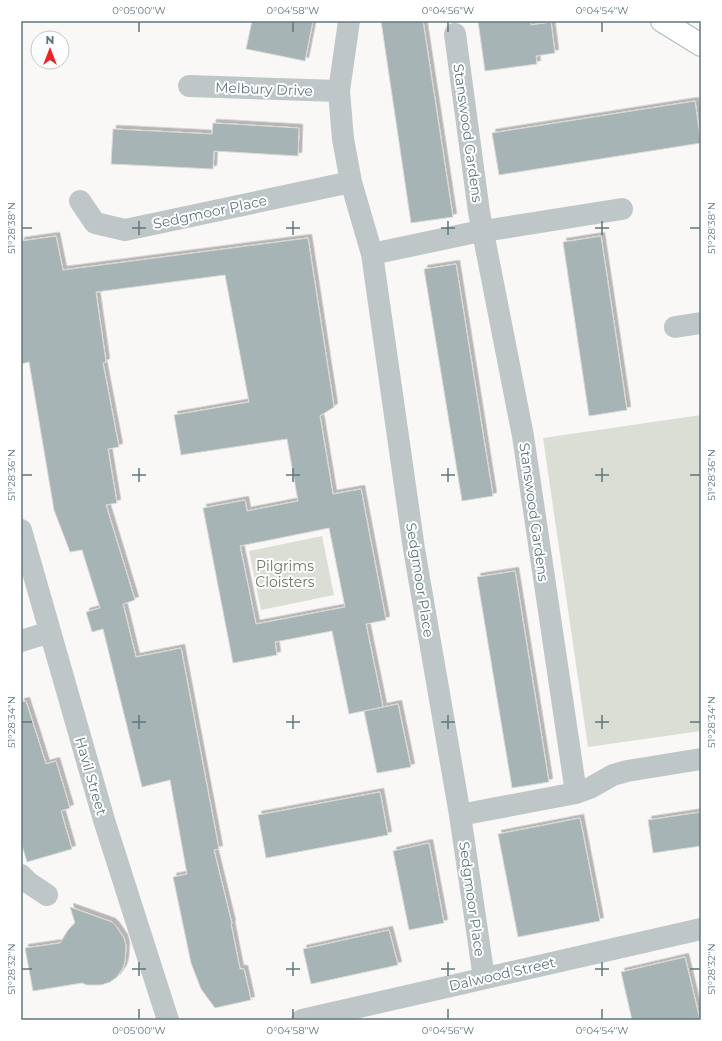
<svg xmlns="http://www.w3.org/2000/svg" width="722" height="1041" font-family="Montserrat,sans-serif">
  <style>
    .green { fill: #daded5 }
    .building { fill: #a6b4b6; stroke: #dbdad8; fill-rule: evenodd; filter: url(#shadow) }
    .lines { fill: none; stroke-linecap: round; stroke-linejoin: round }
    .secondary-casing { stroke: #b1bbbd; stroke-width: 24 }
    .street { stroke: #bfc6c8; stroke-width: 22 }
    .secondary { stroke: #fff; stroke-width: 22 }
    .ticks { fill: none; stroke: #5e777d; stroke-width: 1.5 }
    .labels { text-anchor: middle; stroke-width: 4; stroke-linejoin: round; paint-order: stroke }
    .street-label { font-size: 14px; fill: #5e777d; stroke: #fff }
    .park-label { font-size: 14px; fill: #6c7a61; stroke: #fff }
    .neatline { fill: none; stroke: #5e777d; stroke-width: 1.5 }
    .ticks-label { font-size: 10px; text-anchor: middle; fill: #5e777d }
  </style>
  <defs>
    <filter id="shadow"><feDropShadow dx="3.5" dy="-3.5" stdDeviation="0" flood-color="#0004"/></filter>
  </defs>
  <rect width="100%" height="100%" fill="#f9f8f6"/>
  <!-- green -->
  <path class="green" d="M701 415V731L588 747 543 438Z
    M322 536 334 595 261 610 249 551Z"/>
  <!-- building -->
  <path class="building" d="M252 21H313L305 61 246 49Z
    M381 21H423L453 217 411 223Z
    M478 21H531V25L551 22 555 53 536 56 537 64 485 71Z
    M695 101 701 143 499 175 492 133Z
    M213 123 299 128 298 156 214 151 213 169 111 164 113 129 212 134Z
    M56 236 63 270 308 238 334 407 320 416 333 494 361 489 386 620 366 624 383 707 349 714 332 631 275 642 277 655 233 663 203 508 245 500 247 511 298 501 287 439 181 455 174 415 249 402 225 275 96 292 106 362 103 363 119 447 108 449 117 503 106 505 135 600 123 604 136 657 181 648 219 849 214 850 232 924H231L240 969H244L251 1000 215 1008 201 989 191 963 173 877 187 874 170 780 142 787 103 629 92 632 86 612 100 608 82 550 70 552 54 510 29 362 21 364V241ZM329 528 345 607 256 624 240 546Z
    M601 236 627 410 589 416 563 242Z
    M456 264 493 496 462 501 424 269Z
    M515 571 549 782 512 788 477 577Z
    M26 701 46 764 56 761 70 808 61 811 72 849 27 862 21 842V702Z
    M398 704 411 767 377 773 364 711Z
    M380 792 388 835 266 858 258 815Z
    M701 812V846L653 853 648 820Z
    M580 818 600 921 518 937 498 834Z
    M429 843 444 923 409 930 393 851Z
    M70 907 112 922 116 926 124 938 126 946 125 961 123 968 117 977 110 982 101 985H87L82 983 33 991 25 948 60 943 68 930 75 923Z
    M389 930 398 965 311 984 303 949Z
    M685 957 700 1020H632L621 972Z"/>
  <g class="lines">
    <!-- secondary casing -->
    <g class="secondary-casing">
      <path id="secondary" d="M662 21 701 45"/>
    </g>
    <!-- street -->
    <path class="street" d="M349 21 339 91 343 139 351 182 372 254 414 549 460 815 484 978
      M455 34 479 212 523 436 576 793
      M189 86 339 91
      M80 201 95 223 125 230 351 182
      M372 254 471 233 622 209
      M675 327 701 323
      M21 530 104 820 168 1020
      M21 641 50 632
      M460 815 576 793 590 788 613 775 627 771 701 759
      M21 875 29 883 47 895
      M302 1020 701 929"/>
    <!-- secondary -->
    <use href="#secondary" class="secondary"/>
  </g>
  <!-- ticks -->
  <path class="ticks" d="M139 22V32M293 22V32M448 22V32M602 22V32M139 221V235M293 221V235M448 221V235M602 221V235M22 228H32M132 228H146M286 228H300M441 228H455M595 228H609M690 228H700M139 468V482M293 468V482M448 468V482M602 468V482M22 475H32M132 475H146M286 475H300M441 475H455M595 475H609M690 475H700M139 715V729M293 715V729M448 715V729M602 715V729M22 722H32M132 722H146M286 722H300M441 722H455M595 722H609M690 722H700M139 962V976M293 962V976M448 962V976M602 962V976M22 969H32M132 969H146M286 969H300M441 969H455M595 969H609M690 969H700M139 1009V1019M293 1009V1019M448 1009V1019M602 1009V1019"/>
  <g class="labels">
    <!-- street labels -->
    <g class="street-label">
      <text transform="translate(264 89) rotate(2)" y="5">Melbury Drive</text>
      <text transform="translate(468 133) rotate(82)" y="5">Stanswood Gardens</text>
      <text transform="translate(210 212) rotate(-12)" y="5">Sedgmoor Place</text>
      <text transform="translate(534 512) rotate(82)" y="5">Stanswood Gardens</text>
      <text transform="translate(420 580) rotate(81)" y="5">Sedgmoor Place</text>
      <text transform="translate(91 776) rotate(74)" y="5">Havil Street</text>
      <text transform="translate(472 899) rotate(82)" y="5">Sedgmoor Place</text>
      <text transform="translate(502 974) rotate(-13)" y="5">Dalwood Street</text>
    </g>
    <!-- park labels -->
    <g class="park-label">
      <text x="285" y="571">Pilgrims<tspan x="285" dy="16">Cloisters</tspan></text>
    </g>
  </g>
  <!-- border -->
  <rect width="722" height="1041" fill="none" stroke="#ffffff" stroke-width="44"/>
  <!-- north arrow -->
  <g transform="translate(50 50)"><circle r="19" fill="#ffffff" stroke="#bfc9cb"/>
  <path d="M0-3L7 15L0 10L-7 15Z" fill="#ed2224"/>
  <text y="-6" font-size="11" font-weight="bold" text-anchor="middle" fill="#5e777d">N</text>
  </g>
  <rect x="22" y="22" width="678" height="997" class="neatline"/>
  <g class="ticks-label">
    <text x="139" y="14">0°05'00"W</text>
    <text x="293" y="14">0°04'58"W</text>
    <text x="448" y="14">0°04'56"W</text>
    <text x="602" y="14">0°04'54"W</text>
    <text transform="translate(11 228) rotate(-90)" y="4">51°28'38"N</text>
    <text transform="translate(711 228) rotate(-90)" y="4">51°28'38"N</text>
    <text transform="translate(11 475) rotate(-90)" y="4">51°28'36"N</text>
    <text transform="translate(711 475) rotate(-90)" y="4">51°28'36"N</text>
    <text transform="translate(11 722) rotate(-90)" y="4">51°28'34"N</text>
    <text transform="translate(711 722) rotate(-90)" y="4">51°28'34"N</text>
    <text transform="translate(11 969) rotate(-90)" y="4">51°28'32"N</text>
    <text transform="translate(711 969) rotate(-90)" y="4">51°28'32"N</text>
    <text x="139" y="1034">0°05'00"W</text>
    <text x="293" y="1034">0°04'58"W</text>
    <text x="448" y="1034">0°04'56"W</text>
    <text x="602" y="1034">0°04'54"W</text>
  </g>
</svg>
